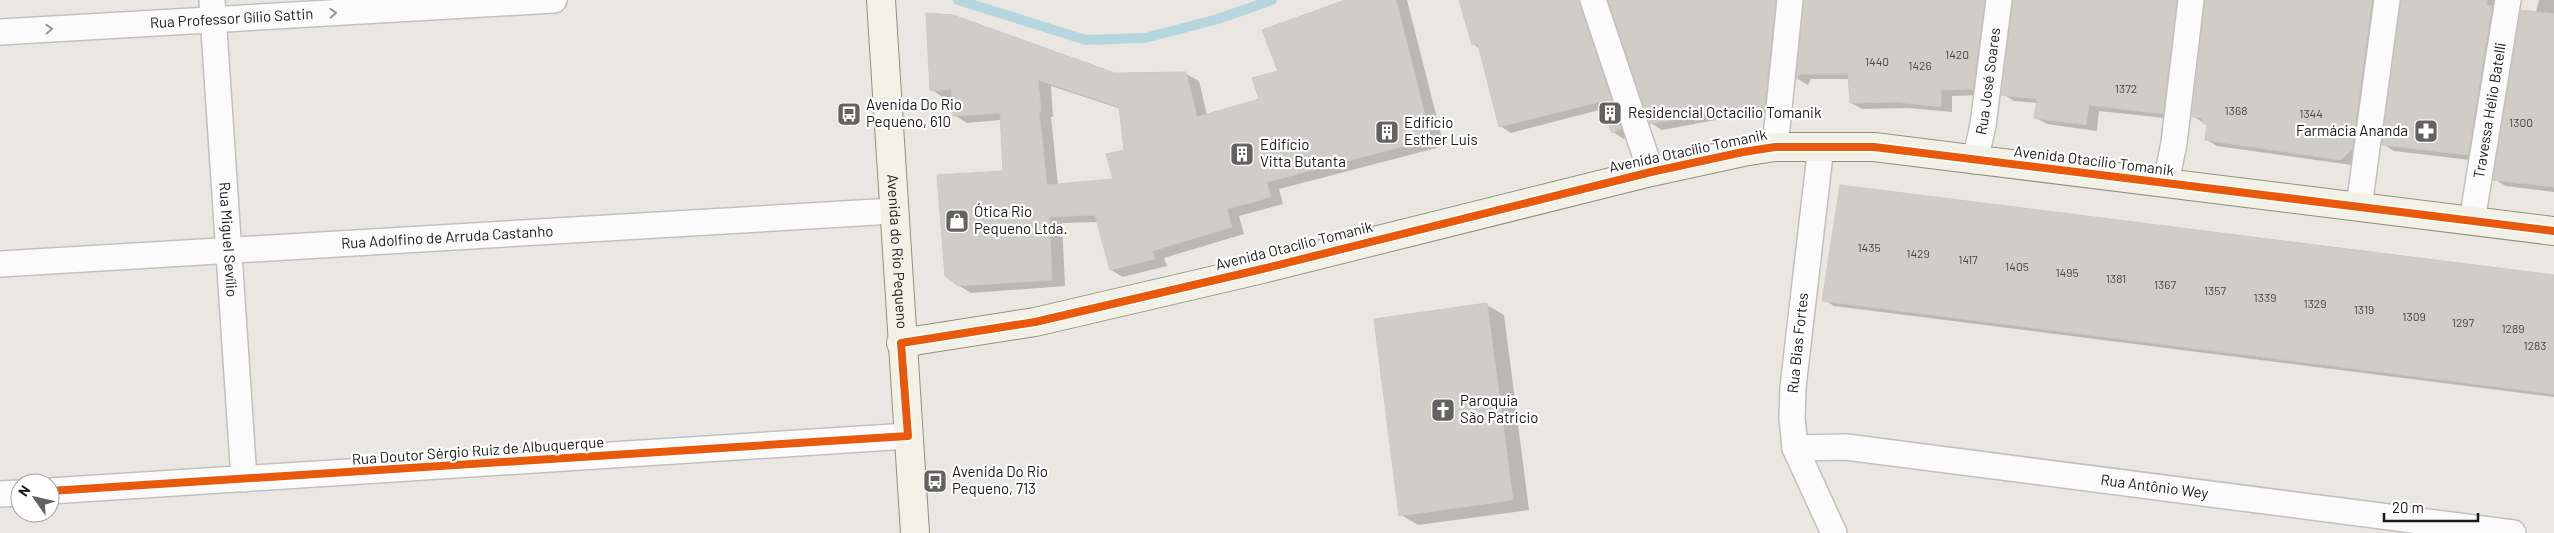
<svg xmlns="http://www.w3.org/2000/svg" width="2554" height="533" font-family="Barlow,sans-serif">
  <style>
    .shadow { fill: #0003; fill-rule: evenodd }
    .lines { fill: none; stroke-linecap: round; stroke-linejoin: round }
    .stream { stroke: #b6d6dd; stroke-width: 10 }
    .building { fill: #d0cdc9; stroke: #cdc8c4; fill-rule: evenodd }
    .street-casing { stroke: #c2c0be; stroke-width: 28 }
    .secondary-casing { stroke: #91927b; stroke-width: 30 }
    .street { stroke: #fcfbfb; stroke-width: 25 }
    .secondary { stroke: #f2f1e8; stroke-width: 28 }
    .cycleway-casing { stroke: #fff; stroke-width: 11 }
    .cycleway { stroke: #e8590c; stroke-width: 8 }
    .oneway { stroke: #969696 }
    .labels { text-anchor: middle; stroke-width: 4.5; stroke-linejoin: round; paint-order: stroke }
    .number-label { font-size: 12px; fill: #484746 }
    .street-label { font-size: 15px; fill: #1a1a1a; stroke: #fff }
    .poi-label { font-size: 15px; fill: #1a1a1a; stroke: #fff; text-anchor: start }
  </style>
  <rect width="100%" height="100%" fill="#eae7e2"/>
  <!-- shadow -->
  <path class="shadow" d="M1349 0H1407L1444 146 1279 189 1283 204 1239 216 1244 234 1164 258 1167 266 1123 277 1111 270 1098 222 1062 223 1065 286 971 293 958 285 1004 172 1001 120 967 123 954 115 953 97 944 98 932 90 953 16 1115 74H1186L1199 81 1207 115 1260 100 1279 72ZM1051 86 1121 109 1125 150 1114 180 1058 185 1051 117H1053Z
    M1460 0H1592L1632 135 1624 139 1613 132 1603 109 1511 133 1500 126 1480 49 1473 44Z
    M1609 0H1788L1775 117H1732L1662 130 1651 123Z
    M1997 0 1984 95 1952 96V112L1908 108 1862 109 1851 103 1850 79H1811L1808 85 1798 79 1805 0Z
    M2014 0H2189L2174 119 2099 111 2097 131 2047 124 2036 118 2038 103 2014 101 2003 94Z
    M2206 0H2385L2352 165 2217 146 2207 140 2208 126 2193 116Z
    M2402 0H2499L2479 161 2394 151 2383 144Z
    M2539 0H2554V192L2506 186 2495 180Z
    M2554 276V397L1834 306 1824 300Z
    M1487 305 1504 315 1529 510 1418 525 1401 515Z"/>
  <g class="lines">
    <!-- stream -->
    <path class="stream" d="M958 0 1086 40 1145 38 1218 19 1272 0"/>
  </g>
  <!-- building -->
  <path class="building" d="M1345 0H1396L1431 139 1267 182 1271 197 1227 209 1232 227 1152 251 1155 259 1110 270 1095 215 1049 217 1052 280 958 286 945 276 937 175 1003 171 1000 113 953 116 951 89 930 91 926 13 953 15 1115 73 1186 72 1197 117 1259 99 1252 78 1278 71 1262 30ZM1038 80 1119 107 1124 150 1106 154 1113 179 1047 185 1039 111H1041Z
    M1459 0H1579L1621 129 1612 133 1599 102 1499 127 1478 44 1472 45Z
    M1608 0H1776L1764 111H1720L1650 124Z
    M1804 0H1985L1973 89 1941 90V107L1896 102 1850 103 1848 74H1800L1796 80Z
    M2013 0H2177L2163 114 2089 105 2086 125 2034 118 2037 99 2001 95Z
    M2205 0H2372L2352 149 2341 160 2205 140 2207 124H2203V118L2192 117Z
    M2401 0H2487L2486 5 2492 6 2468 155 2382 145Z
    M2521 10 2554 14V187L2493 180Z
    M1840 185 2554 275V394L1822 301Z
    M1487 303 1513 500 1399 516 1374 319Z"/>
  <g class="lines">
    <!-- street casing -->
    <g class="street-casing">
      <g id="street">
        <path id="s1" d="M212 0 244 479"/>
        <path d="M1593 0 1651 172"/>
        <path id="s2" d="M0 32 554 0"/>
        <path d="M1821 146 1793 387 1792 418 1795 448 1834 533"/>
        <path d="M1775 147 1790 0"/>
        <path id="s3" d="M1975 161 1983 125 1999 0"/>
        <path d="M2166 183 2174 143 2191 0"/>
        <path d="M2359 207 2387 0"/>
        <path id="s4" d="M2472 221 2508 0"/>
        <path id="s5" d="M0 264 893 211"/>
        <path id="s6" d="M1795 448 1846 447 2513 533"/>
        <path d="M50 491 908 436"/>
        <path d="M0 494 20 493"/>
      </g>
    </g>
    <!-- secondary casing -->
    <g class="secondary-casing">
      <g id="secondary">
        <path id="s7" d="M881 0 915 533"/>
        <path d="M901 343 1035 322 1258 270 1651 172 1743 152 1775 147H1874L2554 231"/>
      </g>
    </g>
    <!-- street -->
    <use href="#street" class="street"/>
    <!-- secondary -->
    <use href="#secondary" class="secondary"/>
    <!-- cycleway casing -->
    <g class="cycleway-casing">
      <path id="cycleway" d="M50 491 908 436 901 343 1035 322 1258 270 1651 172 1743 152 1775 147H1874L2554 231"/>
    </g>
    <!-- cycleway -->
    <use href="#cycleway" class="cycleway"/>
  </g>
  <!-- one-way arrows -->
  <defs><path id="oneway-chevron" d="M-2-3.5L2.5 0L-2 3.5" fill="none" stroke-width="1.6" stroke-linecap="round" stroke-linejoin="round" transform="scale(1.25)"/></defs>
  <g class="oneway">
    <use href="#oneway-chevron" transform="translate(333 13) rotate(-3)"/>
    <use href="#oneway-chevron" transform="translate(49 29) rotate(-3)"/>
  </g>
  <!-- icons -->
  <defs>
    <g id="building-square" transform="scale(1.25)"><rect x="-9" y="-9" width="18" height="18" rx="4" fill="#636260" stroke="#fff"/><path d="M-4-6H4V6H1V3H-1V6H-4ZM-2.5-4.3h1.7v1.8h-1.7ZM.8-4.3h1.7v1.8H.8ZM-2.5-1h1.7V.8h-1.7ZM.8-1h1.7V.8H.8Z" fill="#fff"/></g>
    <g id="bus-square" transform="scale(1.25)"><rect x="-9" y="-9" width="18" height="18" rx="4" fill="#636260" stroke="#fff"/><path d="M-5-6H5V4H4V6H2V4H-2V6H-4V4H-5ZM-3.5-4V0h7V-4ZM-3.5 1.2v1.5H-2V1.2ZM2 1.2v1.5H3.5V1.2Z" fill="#fff"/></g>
    <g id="pharmacy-square" transform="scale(1.25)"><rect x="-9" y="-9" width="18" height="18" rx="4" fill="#636260" stroke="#fff"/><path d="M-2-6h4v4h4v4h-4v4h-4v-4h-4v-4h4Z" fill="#fff"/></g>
    <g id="shop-square" transform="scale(1.25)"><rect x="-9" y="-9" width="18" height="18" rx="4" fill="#636260" stroke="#fff"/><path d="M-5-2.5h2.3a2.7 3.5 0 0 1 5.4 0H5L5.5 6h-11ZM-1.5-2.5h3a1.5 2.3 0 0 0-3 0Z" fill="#fff"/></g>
    <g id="church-square" transform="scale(1.25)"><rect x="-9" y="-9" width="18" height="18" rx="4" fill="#636260" stroke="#fff"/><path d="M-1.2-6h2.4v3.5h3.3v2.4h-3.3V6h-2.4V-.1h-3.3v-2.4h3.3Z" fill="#fff"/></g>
  </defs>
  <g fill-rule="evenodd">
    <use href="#building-square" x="1610" y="113"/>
    <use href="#bus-square" x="849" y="114"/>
    <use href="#pharmacy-square" x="2426" y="131"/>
    <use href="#building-square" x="1387" y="132"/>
    <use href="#building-square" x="1242" y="154"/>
    <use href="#shop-square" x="957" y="221"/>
    <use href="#church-square" x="1443" y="410"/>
    <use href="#bus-square" x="935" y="481"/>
  </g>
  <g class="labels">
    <!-- number labels -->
    <g class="number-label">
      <text x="1957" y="59">1420</text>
      <text x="1877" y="66">1440</text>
      <text x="1920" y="70">1426</text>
      <text x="2126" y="93">1372</text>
      <text x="2236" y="115">1368</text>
      <text x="2311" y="118">1344</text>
      <text x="2521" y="127">1300</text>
      <text x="1869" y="252">1435</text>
      <text x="1918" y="258">1429</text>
      <text x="1968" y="264">1417</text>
      <text x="2017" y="271">1405</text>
      <text x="2067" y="277">1495</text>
      <text x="2116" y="283">1381</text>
      <text x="2165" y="289">1367</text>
      <text x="2215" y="295">1357</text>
      <text x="2265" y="302">1339</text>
      <text x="2315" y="308">1329</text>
      <text x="2364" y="314">1319</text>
      <text x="2414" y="321">1309</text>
      <text x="2463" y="327">1297</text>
      <text x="2513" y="333">1289</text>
      <text x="2535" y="350">1283</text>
    </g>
    <!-- street labels -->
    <g class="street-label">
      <text dy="5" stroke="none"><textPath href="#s2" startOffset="232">Rua Professor Gílio Sattin</textPath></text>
      <text dy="5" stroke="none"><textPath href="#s3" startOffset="81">Rua José Soares</textPath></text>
      <text dy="5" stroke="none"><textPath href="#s4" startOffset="112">Travessa Hélio Batelli</textPath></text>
      <text transform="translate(1688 151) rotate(-12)" y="5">Avenida Otacílio Tomanik</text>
      <text transform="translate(2094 161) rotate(7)" y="5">Avenida Otacílio Tomanik</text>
      <text dy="5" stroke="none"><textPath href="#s5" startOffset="448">Rua Adolfino de Arruda Castanho</textPath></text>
      <text dy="5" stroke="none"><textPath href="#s1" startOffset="240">Rua Miguel Sevílio</textPath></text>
      <text transform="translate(1294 246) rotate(-14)" y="5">Avenida Otacílio Tomanik</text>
      <text dy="5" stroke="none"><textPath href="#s7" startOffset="252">Avenida do Rio Pequeno</textPath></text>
      <text transform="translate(1798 343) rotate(-84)" y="5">Rua Bias Fortes</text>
      <text transform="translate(478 451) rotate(-4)" y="5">Rua Doutor Sérgio Ruiz de Albuquerque</text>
      <text dy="5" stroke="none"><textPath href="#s6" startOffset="362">Rua Antônio Wey</textPath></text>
    </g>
    <!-- poi labels -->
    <g class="poi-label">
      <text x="866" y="110">Avenida Do Rio<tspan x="866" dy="17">Pequeno, 610</tspan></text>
      <text x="1628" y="118">Residencial Octacilio Tomanik</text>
      <text x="1404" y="128">Edifício<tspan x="1404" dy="17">Esther Luis</tspan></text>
      <text x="2408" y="136" text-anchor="end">Farmácia Ananda</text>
      <text x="1260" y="150">Edifício<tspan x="1260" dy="17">Vitta Butanta</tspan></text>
      <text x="974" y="217">Ótica Rio<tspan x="974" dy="17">Pequeno Ltda.</tspan></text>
      <text x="1460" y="406">Paroquia<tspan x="1460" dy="17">São Patricio</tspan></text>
      <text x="952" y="477">Avenida Do Rio<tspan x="952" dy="17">Pequeno, 713</tspan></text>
    </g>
  </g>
  <!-- north arrow -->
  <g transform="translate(35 498) rotate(304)"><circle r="24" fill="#ffffff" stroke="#a3a3a3"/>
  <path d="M0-4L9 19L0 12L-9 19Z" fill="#636260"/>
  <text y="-8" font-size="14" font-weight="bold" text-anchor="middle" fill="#1a1a1a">N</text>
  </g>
  <!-- scale -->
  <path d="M2384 513v8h94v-8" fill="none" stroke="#1a1a1a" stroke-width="2.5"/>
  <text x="2392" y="513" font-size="15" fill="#1a1a1a" stroke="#ffffff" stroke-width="4" paint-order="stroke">20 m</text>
</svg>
